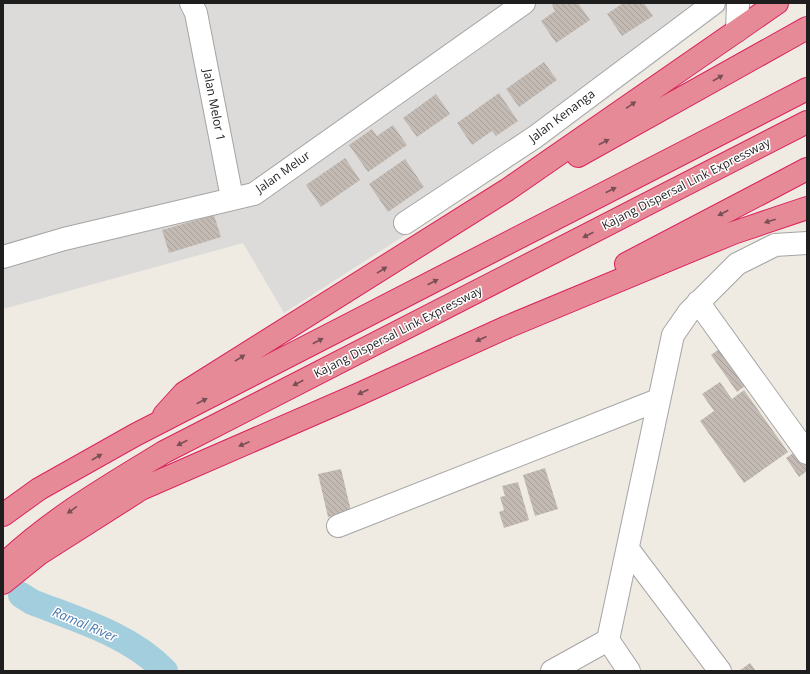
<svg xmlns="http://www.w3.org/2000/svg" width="810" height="674" font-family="'Open Sans',sans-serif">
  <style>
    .residential { fill: #dcdbda }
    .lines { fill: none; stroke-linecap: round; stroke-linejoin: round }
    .river { stroke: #a3cedd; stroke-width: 26 }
    .building { fill: url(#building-back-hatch) }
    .minor-casing { stroke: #a5a5a5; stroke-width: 24 }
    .highway-casing { stroke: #da235b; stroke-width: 24 }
    .minor { stroke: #fff; stroke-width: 22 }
    .highway { stroke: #e78a98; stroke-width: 22 }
    .oneway { fill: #784f55 }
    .labels { text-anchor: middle; stroke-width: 3; stroke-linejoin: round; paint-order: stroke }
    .street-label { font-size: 12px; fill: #1e1e1e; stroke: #fff }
    .water-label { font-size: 13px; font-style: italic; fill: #4978ae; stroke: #fff }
  </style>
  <defs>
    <pattern id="building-back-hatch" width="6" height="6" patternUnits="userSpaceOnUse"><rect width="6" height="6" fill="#c3bbb3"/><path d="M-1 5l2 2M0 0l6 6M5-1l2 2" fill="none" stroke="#a7a09a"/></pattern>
  </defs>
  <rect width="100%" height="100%" fill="#efebe3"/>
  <!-- residential -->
  <path class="residential" d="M3 3H735L544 146 284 313 243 243 3 309Z"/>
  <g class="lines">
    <!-- river -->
    <path class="river" d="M21 595 32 602C78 620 130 635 165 671"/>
  </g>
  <!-- building -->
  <path class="building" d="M551 3H578L590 20 556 43 541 21 555 11Z
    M623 3H644L653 16 622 36 607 14Z
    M544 62 557 80 519 107 506 89Z
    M499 93 518 121 496 136 492 131 472 145 457 123Z
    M436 94 450 114 417 137 403 118Z
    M393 125 407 145 368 172 349 145 372 129 377 136Z
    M345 158 360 180 321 207 306 185Z
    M405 159 424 187 388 212 369 184Z
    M214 215 221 237 169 253 162 230Z
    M722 347 749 383 737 392 711 355Z
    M720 382 732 399 744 390 788 452 744 483 700 421 714 411 702 394Z
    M798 450 807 463V471L799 477 786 458Z
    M545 468 558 509 535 516 523 475Z
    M341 469 351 511 328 517 318 474Z
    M518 482 529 520 504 528 499 512 504 510 500 497 505 496 502 486Z
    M750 663 756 671H739Z"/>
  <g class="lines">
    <!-- minor casing -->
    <g class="minor-casing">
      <path id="minor" d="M191 3 196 13 232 198
        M737 31 738 3
        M405 223 535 137 714 3
        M3 257 64 239 254 194 524 3
        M698 302 807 453
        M338 526 658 400
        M628 549 720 671
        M608 640 629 671
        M552 671 608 640 673 335 689 312 737 264 775 245 807 243"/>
    </g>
    <!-- highway casing -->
    <g class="highway-casing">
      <path id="highway" d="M578 156 807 28
        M626 264 807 169
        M164 415 184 393 507 190 777 3
        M3 515 39 489 135 435 807 89
        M3 565C51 519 108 486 164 452L807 122
        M3 583 39 554 141 489 357 395 507 327 733 233 807 208"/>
    </g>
    <!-- minor -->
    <use href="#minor" class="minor"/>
    <!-- highway -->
    <use href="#highway" class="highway"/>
  </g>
  <!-- one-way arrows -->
  <defs><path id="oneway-solid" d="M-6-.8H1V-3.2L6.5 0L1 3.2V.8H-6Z"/></defs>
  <g class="oneway">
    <use href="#oneway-solid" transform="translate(718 78) rotate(-30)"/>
    <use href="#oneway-solid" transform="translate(631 105) rotate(-35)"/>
    <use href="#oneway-solid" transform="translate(604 142) rotate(-28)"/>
    <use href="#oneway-solid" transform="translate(611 190) rotate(-27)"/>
    <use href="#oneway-solid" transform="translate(723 213) rotate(152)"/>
    <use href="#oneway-solid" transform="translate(770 221) rotate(162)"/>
    <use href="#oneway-solid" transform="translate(588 235) rotate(153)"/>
    <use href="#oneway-solid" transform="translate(382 270) rotate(-32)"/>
    <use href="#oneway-solid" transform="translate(433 282) rotate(-27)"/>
    <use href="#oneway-solid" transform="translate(481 339) rotate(156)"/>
    <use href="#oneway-solid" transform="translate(318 341) rotate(-27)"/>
    <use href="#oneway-solid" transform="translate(240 358) rotate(-32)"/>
    <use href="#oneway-solid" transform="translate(298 383) rotate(153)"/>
    <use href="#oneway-solid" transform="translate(363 392) rotate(156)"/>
    <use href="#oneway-solid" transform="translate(202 401) rotate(-27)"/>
    <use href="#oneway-solid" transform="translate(182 443) rotate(153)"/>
    <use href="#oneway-solid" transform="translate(244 444) rotate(157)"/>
    <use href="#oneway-solid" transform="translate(97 457) rotate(-30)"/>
    <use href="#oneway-solid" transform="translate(72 510) rotate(144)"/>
  </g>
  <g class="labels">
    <!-- street labels -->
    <g class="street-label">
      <text transform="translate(214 105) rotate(79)" y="4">Jalan Melor 1</text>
      <text transform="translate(562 116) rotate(-37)" y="4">Jalan Kenanga</text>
      <text transform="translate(283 172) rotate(-35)" y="4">Jalan Melur</text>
      <text transform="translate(686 184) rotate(-27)" y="4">Kajang Dispersal Link Expressway</text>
      <text transform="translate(398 332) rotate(-27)" y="4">Kajang Dispersal Link Expressway</text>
    </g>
    <!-- water labels -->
    <g class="water-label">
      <text transform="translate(85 624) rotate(23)" y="5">Ramal River</text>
    </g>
  </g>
  <!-- border -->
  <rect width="810" height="674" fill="none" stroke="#1e1e1e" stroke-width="8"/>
</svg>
